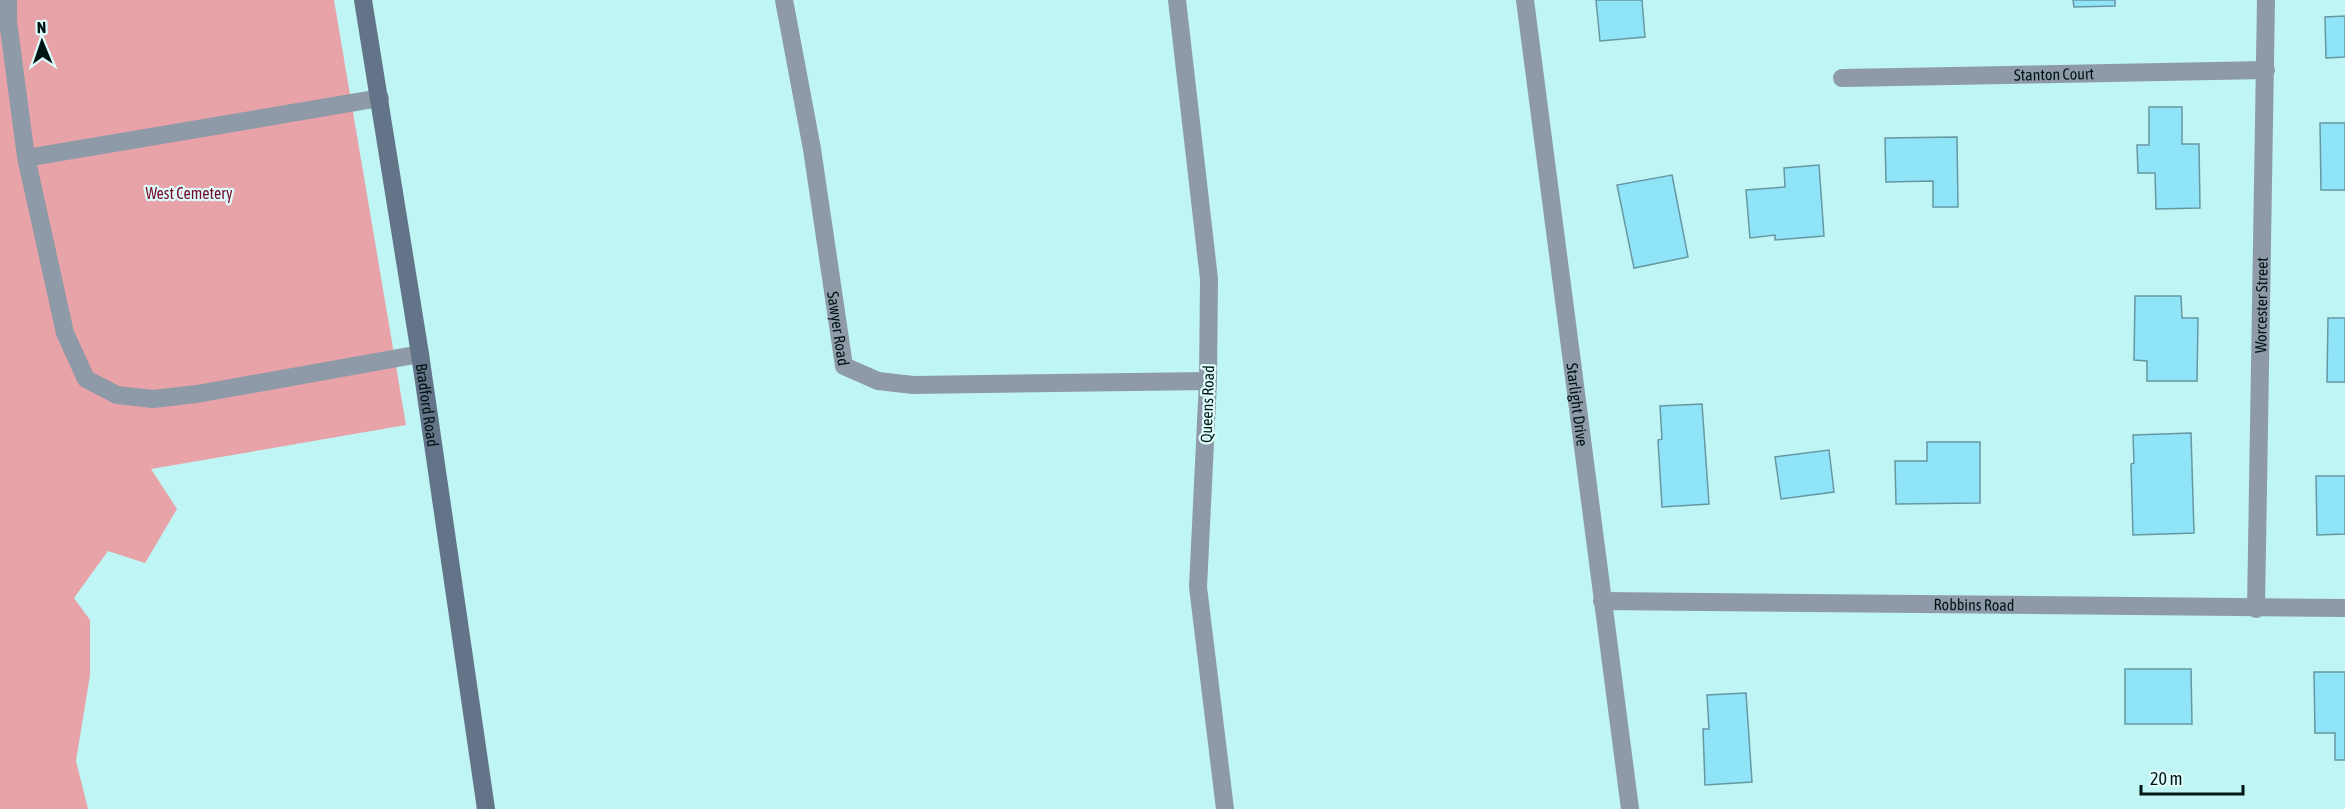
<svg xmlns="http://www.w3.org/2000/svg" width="2345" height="809" font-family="'Asap Condensed',sans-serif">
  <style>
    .green { fill: #e8a3a8 }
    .building { fill: #90e4f8; stroke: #6797a3; stroke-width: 1.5 }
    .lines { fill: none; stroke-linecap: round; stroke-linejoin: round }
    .lane { stroke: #8f9aa8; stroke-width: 18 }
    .street { stroke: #8f9aa8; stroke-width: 18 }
    .secondary { stroke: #647488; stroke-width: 18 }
    .labels { text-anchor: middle; stroke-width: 4.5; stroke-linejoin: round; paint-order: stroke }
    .street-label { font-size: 16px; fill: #011414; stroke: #defefd }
    .park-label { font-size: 16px; fill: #750926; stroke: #defefd }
  </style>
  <rect width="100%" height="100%" fill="#bff5f4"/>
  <!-- green -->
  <path class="green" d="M0 0H334L406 425 151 469 177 509 145 563 108 551 74 598 90 620V675L76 761 88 809H0Z"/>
  <!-- building -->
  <path class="building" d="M1596 0H1642L1645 37 1600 41Z
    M2073 0H2115V6L2074 7Z
    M2345 16V57L2326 58 2325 17Z
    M2149 107H2182V144H2199L2200 208 2156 209 2155 173H2138L2137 145H2149Z
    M2320 123H2345V190H2321Z
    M1957 137 1958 207H1933V181L1886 182 1885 138Z
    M1819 165 1824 236 1775 240V235L1750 238 1746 190 1785 187 1784 168Z
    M1672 175 1688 257 1634 268 1617 185Z
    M2135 296H2181L2182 318H2198L2197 381H2147V361L2134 360Z
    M2328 318H2345V382H2327Z
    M1702 404 1709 504 1662 507 1658 440 1662 439 1660 406Z
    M2191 433 2194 533 2133 535 2131 464 2134 463 2133 435Z
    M1927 442H1980V503L1896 504 1895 461H1927Z
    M1829 450 1834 492 1781 499 1775 457Z
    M2316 476H2345V534L2317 535Z
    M2125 669H2191L2192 724H2125Z
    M2314 672H2345V760H2335V733H2315Z
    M1746 693 1752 782 1705 785 1703 729H1709L1707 695Z"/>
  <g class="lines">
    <!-- lane -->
    <path class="lane" d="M8 0V21L26 157 65 333 86 379 117 395 153 399 197 394 420 354
      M26 158 380 98"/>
    <!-- street -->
    <g class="street">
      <path id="s1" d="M784 0 812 149 844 366 878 381 913 385 1208 381"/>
      <path d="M1177 0 1209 279 1208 381 1198 587 1225 809"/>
      <path id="s2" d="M1525 0 1630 809"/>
      <path id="s3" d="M1842 78 2266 70"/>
      <path id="s4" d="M1602 601 2345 608"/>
      <path id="s5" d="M2256 609 2266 0"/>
    </g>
    <!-- secondary -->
    <path class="secondary" id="s6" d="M363 0 420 354 486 809"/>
  </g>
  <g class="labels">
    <!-- street labels -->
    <g class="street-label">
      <text dy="6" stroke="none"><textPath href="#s3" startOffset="212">Stanton Court</textPath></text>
      <text dy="6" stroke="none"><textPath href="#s5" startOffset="304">Worcester Street</textPath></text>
      <text dy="6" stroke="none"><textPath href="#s1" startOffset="333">Sawyer Road</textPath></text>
      <text dy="6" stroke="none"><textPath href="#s6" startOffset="410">Bradford Road</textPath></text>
      <text transform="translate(1207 404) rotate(-88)" y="6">Queens Road</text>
      <text dy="6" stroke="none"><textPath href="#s2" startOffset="408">Starlight Drive</textPath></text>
      <text dy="6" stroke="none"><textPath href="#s4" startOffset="372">Robbins Road</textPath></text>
    </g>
    <!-- park labels -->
    <g class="park-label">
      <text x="189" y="199">West Cemetery</text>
    </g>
  </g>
  <!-- north arrow -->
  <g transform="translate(42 42) rotate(358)" stroke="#defefd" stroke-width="4.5" paint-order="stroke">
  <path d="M0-4.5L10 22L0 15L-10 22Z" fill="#011414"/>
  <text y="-9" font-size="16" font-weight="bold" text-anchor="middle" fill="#011414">N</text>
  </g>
  <!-- scale -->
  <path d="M2141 785v9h102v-9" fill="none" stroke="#011414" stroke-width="3"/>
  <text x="2150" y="785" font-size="18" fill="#011414" stroke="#defefd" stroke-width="4.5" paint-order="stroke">20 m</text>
</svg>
